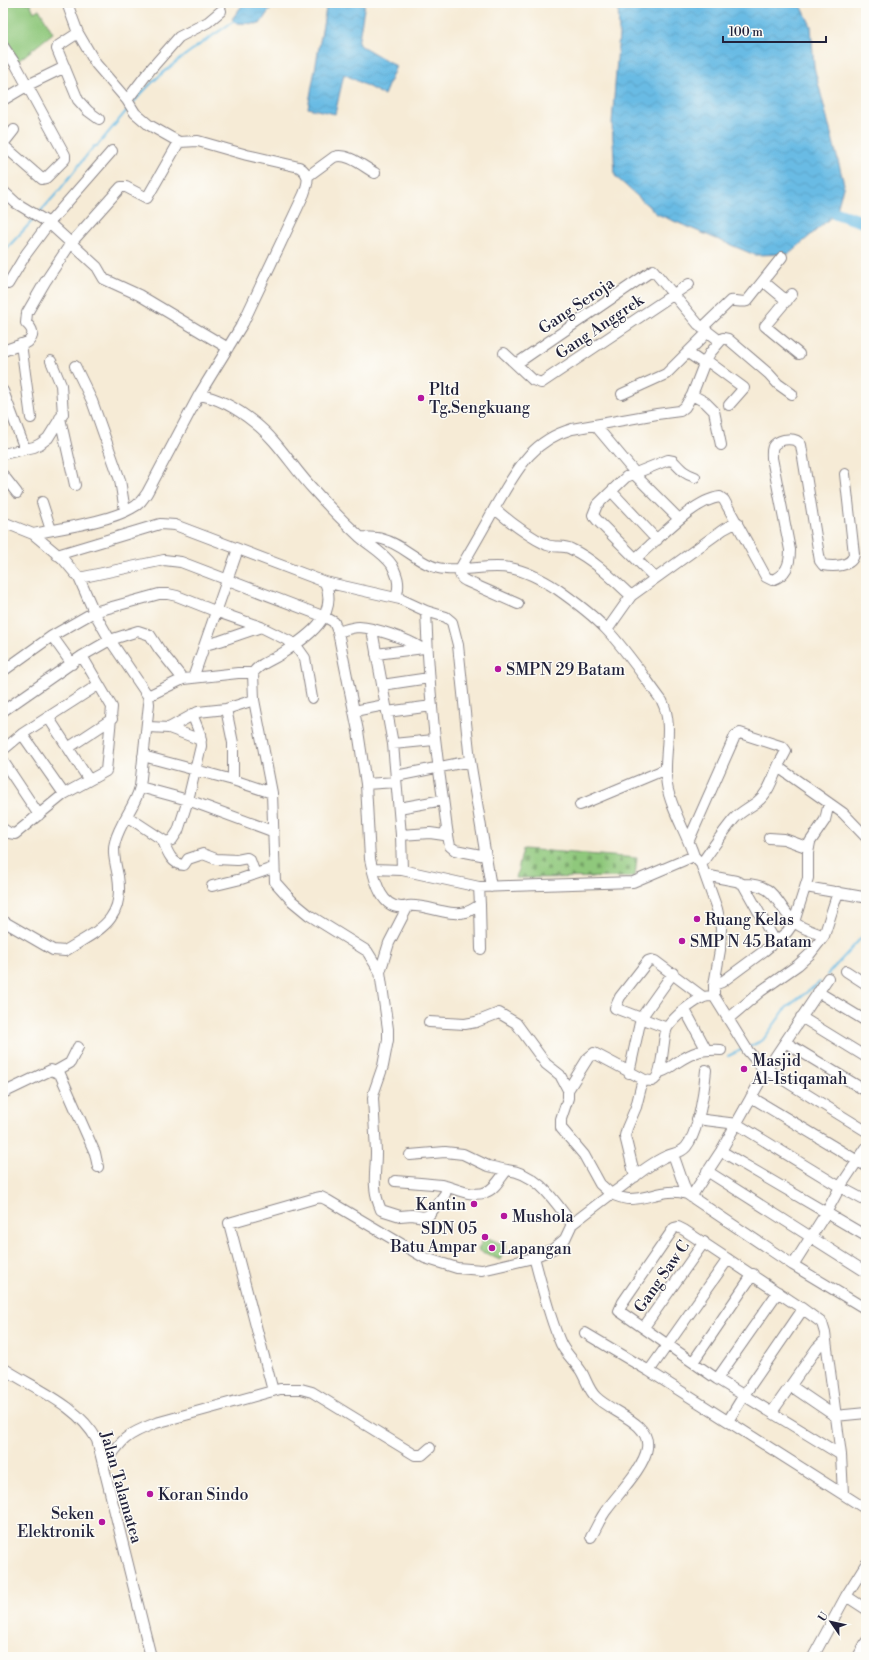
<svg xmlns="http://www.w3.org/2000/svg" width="869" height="1660" font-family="'Libre Bodoni',serif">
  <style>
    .green { fill: #8fc87b; stroke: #58755b }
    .cemetery { fill: url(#cemetery-stones); stroke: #58755b }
    .water { fill: url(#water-waves); stroke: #466e90 }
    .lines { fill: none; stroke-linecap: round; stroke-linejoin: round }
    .stream { stroke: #69bbe4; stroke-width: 2 }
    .river { stroke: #69bbe4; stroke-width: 12 }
    .minor-casing { stroke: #8c8688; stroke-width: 12 }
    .minor { stroke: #fff; stroke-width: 10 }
    .poi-dot { fill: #b5179e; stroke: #fdfcf7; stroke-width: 1.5 }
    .labels { text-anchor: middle; stroke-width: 3; stroke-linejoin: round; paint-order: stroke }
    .street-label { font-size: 16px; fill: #22223b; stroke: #fdfcf7 }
    .poi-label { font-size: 16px; fill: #22223b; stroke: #fdfcf7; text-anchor: start }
  </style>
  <defs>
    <pattern id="cemetery-stones" width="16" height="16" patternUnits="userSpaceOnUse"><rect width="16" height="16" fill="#8fc87b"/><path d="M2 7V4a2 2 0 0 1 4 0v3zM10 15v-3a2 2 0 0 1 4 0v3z" fill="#74a266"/></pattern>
    <pattern id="water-waves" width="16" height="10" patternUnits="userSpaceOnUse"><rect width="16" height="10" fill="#69bbe4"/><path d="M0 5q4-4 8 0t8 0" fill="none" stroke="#5ba0c4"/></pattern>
  </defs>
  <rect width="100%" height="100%" fill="#fdfcf7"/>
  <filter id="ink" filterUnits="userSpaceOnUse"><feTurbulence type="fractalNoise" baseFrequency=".025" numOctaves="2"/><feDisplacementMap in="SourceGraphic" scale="8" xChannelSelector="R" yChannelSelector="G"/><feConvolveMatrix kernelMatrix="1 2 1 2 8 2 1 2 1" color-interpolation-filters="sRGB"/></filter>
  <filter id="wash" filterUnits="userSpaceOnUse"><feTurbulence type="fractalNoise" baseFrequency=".012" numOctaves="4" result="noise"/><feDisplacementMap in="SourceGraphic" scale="16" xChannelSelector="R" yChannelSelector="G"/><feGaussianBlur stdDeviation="0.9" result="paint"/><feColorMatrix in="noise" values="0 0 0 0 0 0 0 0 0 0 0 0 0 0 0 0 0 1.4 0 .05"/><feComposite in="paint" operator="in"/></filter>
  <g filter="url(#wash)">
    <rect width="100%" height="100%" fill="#f6ebd6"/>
    <!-- green -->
    <path class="green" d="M3 3H30L34 12 39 9 53 33 13 65 3 51Z
      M484 1236 506 1246 500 1260 478 1250Z"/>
    <!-- cemetery -->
    <path class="cemetery" d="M523 849 637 858 635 877 516 878Z"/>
    <!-- water -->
    <path class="water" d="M244 3H274L260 24 237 23 232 19Z
      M327 3H365L358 44 396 66 384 95 344 74 335 114 308 108Z
      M618 3H800L811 26 814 67 844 184 836 213 789 254 755 255 657 214 615 176 612 123 619 34Z"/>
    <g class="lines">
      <!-- stream -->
      <path class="stream" d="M133 103C161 69 199 45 234 21
        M39 213 58 192 94 146H97L128 109
        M7 248 35 218
        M865 893 864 892 866 886
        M827 975 862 937 866 929
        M749 1047 763 1040 786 1008 820 982
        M728 1056 743 1049"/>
      <!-- river -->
      <path class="river" d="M836 213 866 223"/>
    </g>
  </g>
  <g filter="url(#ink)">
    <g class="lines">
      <!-- minor casing -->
      <g class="minor-casing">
        <path id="minor" d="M78 33 58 46 57 49 78 100 88 111 99 119
          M3 46 16 65 65 155V159L46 178 42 179 3 145
          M3 100 30 84 65 67
          M127 100 150 70 179 37 208 22 221 11
          M3 144 14 130
          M308 176 334 157C347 152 364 167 375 173
          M3 191 16 203 49 223 97 267 104 279 139 295 228 348
          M763 281 787 301
          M8 284 26 254 49 223 112 151
          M792 294 765 326 799 354
          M702 328 730 301C736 300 741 303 747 301L782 257
          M21 344 31 418
          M3 351 28 342C35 335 33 329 26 323L27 313 45 282 71 243 121 187H126L147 198 179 142
          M504 353 533 380 541 383 689 284
          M688 353 704 364
          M706 360 744 388 729 405
          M516 364 653 270 698 324 720 341
          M75 366 92 401 120 480 125 511
          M3 391 25 449
          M622 394 666 374 708 332
          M199 395C220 398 239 410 255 423 278 441 293 468 313 489 328 506 344 522 360 537 370 546 384 553 392 565 397 575 400 583 397 594L400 599
          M692 395 705 402 714 411 721 445
          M60 418 75 485
          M595 425 636 474
          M3 454 34 447 40 444 48 438 63 414 61 385 51 361
          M634 474 679 519
          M3 475 17 493
          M612 492 657 540
          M42 502 51 530
          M495 509C510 522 528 536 547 545 555 548 564 545 571 549 593 559 614 580 631 596
          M3 522 33 534 63 559 79 578 94 612 110 640 148 696 149 704 140 787C135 807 120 822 115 842 112 852 116 866 118 876 125 922 98 930 65 951L53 950 3 921
          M33 534C61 528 108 522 132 508 139 505 143 499 147 493L199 395 243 323 304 194C308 183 311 174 299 167L247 155 198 141 179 142 149 125 135 113 127 100 96 64 78 33 67 3
          M361 537C368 538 375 537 382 539 403 544 417 563 438 568 460 573 486 564 510 568 527 571 543 580 557 589 574 601 592 614 606 629 627 651 644 677 662 701 675 727 662 758 667 785 670 807 687 834 694 856L701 864 717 909 721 928 720 950 714 985V996L748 1051 761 1066 866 1131
          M57 555 160 524 175 525 325 582 400 599 426 611 446 617 452 622 458 645 470 761 491 887
          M636 558C658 540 693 500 720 497L724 500 766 577 772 580C786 575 790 565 790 550L772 458C772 454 771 448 774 445 781 438 796 437 801 445L820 561 823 565C833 567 852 567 854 554L845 474
          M79 578 164 560 181 562 325 617 334 622 338 632 358 731 366 784 370 859C374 878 381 914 408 906
          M655 578 597 520 593 515 597 505 626 477 668 460 673 461C680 468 684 474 695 477
          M518 604 466 581C460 578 459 575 460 569 472 548 484 528 495 507 516 472 530 441 572 429L657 414 680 411 685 407 692 395 704 364 710 353 723 338 728 339 769 374 778 384 792 394
          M426 611C428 672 433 732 442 792 445 810 446 828 450 846L455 850 486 856
          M372 630 393 744 401 835 402 870
          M607 630 631 596 724 529 737 522
          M338 632C345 630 352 627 359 627 376 628 407 639 421 648
          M52 636 72 664
          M205 645 220 641 261 627
          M376 654 424 648
          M3 671 52 636 94 612 159 594H168L177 596 215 611 261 627 295 644 305 658 312 698
          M253 673 254 700 272 793 275 882 292 901 309 915 367 951 380 972 388 1029V1040L383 1066 374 1092 373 1098C374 1116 375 1134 376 1152 376 1175 371 1186 381 1210L400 1216 412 1215 424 1217 429 1215 445 1194 447 1187
          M193 678 238 549
          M382 685 429 678
          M148 696 183 679 238 673H253C259 664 270 661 278 656 304 639 340 618 325 582
          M226 709 233 743V780
          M3 711 82 656 110 640 138 631 150 635 159 649 183 679
          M354 711 385 705
          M387 712 432 706
          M48 717 89 780
          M148 727 169 728 198 712 226 709 254 700
          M169 728 201 740
          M22 734 64 794
          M393 744 434 740
          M68 748 112 719
          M3 750 22 734 98 685
          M143 756 233 780 272 793
          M3 761 39 815
          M778 767 843 813 866 837
          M396 776 470 761
          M366 784 396 782
          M140 787 188 800 272 831
          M580 805 666 769
          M399 808 443 800
          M128 817 166 842 172 840 178 831 188 800 201 746 200 734 192 714
          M3 829 9 833 15 834 64 794 106 771 112 707 82 656
          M401 835 430 833 444 835 446 830
          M769 838 784 839 809 848
          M689 840 735 736 740 733 783 747 786 751C784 755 782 759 780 762 773 776 770 792 757 802 749 808 740 812 734 819 722 833 712 849 701 864
          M163 841C167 851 172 865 184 865L188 859 203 854 216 859 237 860 247 858 250 860 255 874
          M372 869 402 870 479 887 633 882 694 856
          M705 875 736 881 743 884 775 941
          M743 884C776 884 774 901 793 921 798 927 816 933 824 936
          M212 886 241 879 273 868
          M806 887 863 897
          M480 905 481 949
          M846 971 866 984
          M380 972 389 943 408 906C426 904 448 917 466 912 471 911 476 907 480 905L479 887
          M714 985 722 982 764 951 787 932 794 922 808 878V853L810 842 825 820 829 803
          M818 992 866 1021
          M685 1010 706 1049
          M801 1017 866 1057
          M728 1019 761 991 798 965 810 954 824 936 838 892
          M429 1022 465 1024 476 1022 499 1013 516 1023 546 1064 560 1075 568 1090V1098L561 1119V1128L584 1155 600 1184 611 1194C630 1182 647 1164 667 1156 674 1153 681 1153 686 1147 699 1131 704 1091 706 1070
          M667 1028 615 1008 620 997 648 961 651 960 655 961 703 997
          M785 1042 866 1091
          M56 1071 70 1063 78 1047
          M659 1072C666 1071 670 1067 676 1063 693 1052 701 1049 721 1050
          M629 1073 641 1018 673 973
          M568 1090 588 1058 594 1053 643 1079C645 1080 649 1081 652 1081 664 1078 662 1038 667 1028 673 1018 691 1003 702 998 705 996 710 996 714 996
          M3 1093 51 1070 60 1074 95 1153 98 1167
          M751 1097 866 1166
          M697 1119 737 1124 840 1187 866 1201
          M721 1151 866 1236
          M673 1154 687 1194
          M410 1155 445 1152 463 1154 488 1166 507 1170
          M707 1171 866 1272
          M635 1177 625 1136 627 1128 636 1107 643 1079
          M395 1181C410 1182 426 1183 441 1185 456 1188 471 1198 486 1192 495 1189 501 1177 507 1170 538 1173 555 1202 572 1224
          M691 1197 721 1151 767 1069 828 978
          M534 1257C542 1286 549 1317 561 1344 566 1354 575 1362 581 1371 586 1379 589 1391 596 1397 610 1412 651 1422 647 1448 645 1466 619 1493 608 1508 601 1516 597 1527 591 1537
          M793 1265 826 1213 840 1187 866 1148
          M644 1327 704 1242
          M585 1333 649 1371 866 1509
          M693 1362 753 1274
          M3 1368C35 1389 78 1405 97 1440L151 1657
          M649 1371 728 1259
          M717 1379 778 1292
          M791 1386 835 1416 866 1413
          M273 1391 229 1223 316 1198 321 1197 327 1200 425 1258 457 1268 482 1270 529 1259 553 1249 565 1239 572 1224 611 1194C617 1196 624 1199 629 1199 650 1199 667 1187 687 1194L793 1265 866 1309
          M772 1412 817 1348 825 1340
          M728 1421 744 1395 803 1309
          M841 1455 717 1379 619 1311 623 1302 674 1228 678 1227 684 1230 803 1309 822 1323 825 1333 841 1455 843 1494
          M104 1465C123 1438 125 1435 156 1423L280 1389H301L312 1392 415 1455H422L430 1448
          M846 1596 866 1609
          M813 1657 846 1596 866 1564
          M858 1657 866 1642"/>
      </g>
      <!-- minor -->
      <use href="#minor" class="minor"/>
    </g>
  </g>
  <!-- markers -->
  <g class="poi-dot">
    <circle cx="421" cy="398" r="4"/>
    <circle cx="498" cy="669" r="4"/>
    <circle cx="697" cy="919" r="4"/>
    <circle cx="682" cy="941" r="4"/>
    <circle cx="744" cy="1069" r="4"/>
    <circle cx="474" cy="1204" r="4"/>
    <circle cx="504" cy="1216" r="4"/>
    <circle cx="485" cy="1237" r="4"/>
    <circle cx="492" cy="1248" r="4"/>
    <circle cx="150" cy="1494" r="4"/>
    <circle cx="102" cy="1522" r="4"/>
  </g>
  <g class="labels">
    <!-- street labels -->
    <g class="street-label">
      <text transform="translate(576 305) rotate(-34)" y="6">Gang Seroja</text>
      <text transform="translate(599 326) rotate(-34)" y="6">Gang Anggrek</text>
      <text transform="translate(661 1276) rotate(-55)" y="6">Gang Saw C</text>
      <text transform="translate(122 1487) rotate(74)" y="6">Jalan Talamatea</text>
    </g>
    <!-- poi labels -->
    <g class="poi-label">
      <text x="429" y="395">Pltd<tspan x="429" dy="18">Tg.Sengkuang</tspan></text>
      <text x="506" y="675">SMPN 29 Batam</text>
      <text x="705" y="925">Ruang Kelas</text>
      <text x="690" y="947">SMP N 45 Batam</text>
      <text x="752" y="1066">Masjid<tspan x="752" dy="18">Al-Istiqamah</tspan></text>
      <text x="466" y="1210" text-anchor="end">Kantin</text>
      <text x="512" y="1222">Mushola</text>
      <text x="477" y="1234" text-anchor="end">SDN 05<tspan x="477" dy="18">Batu Ampar</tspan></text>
      <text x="500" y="1254">Lapangan</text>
      <text x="158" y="1500">Koran Sindo</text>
      <text x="94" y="1519" text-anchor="end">Seken<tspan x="94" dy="18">Elektronik</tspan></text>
    </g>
  </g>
  <!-- margin -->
  <rect width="869" height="1660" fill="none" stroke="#fdfcf7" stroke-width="16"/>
  <!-- north arrow -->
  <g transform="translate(831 1622) rotate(304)" stroke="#fdfcf7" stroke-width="3" paint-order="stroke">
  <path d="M0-3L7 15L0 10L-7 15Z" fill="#22223b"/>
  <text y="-6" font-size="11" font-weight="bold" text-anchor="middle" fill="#22223b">U</text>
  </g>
  <!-- scale -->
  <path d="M723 36v6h103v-6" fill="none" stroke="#22223b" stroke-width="2"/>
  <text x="729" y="36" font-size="12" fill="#22223b" stroke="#fdfcf7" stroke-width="3" paint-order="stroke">100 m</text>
</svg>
